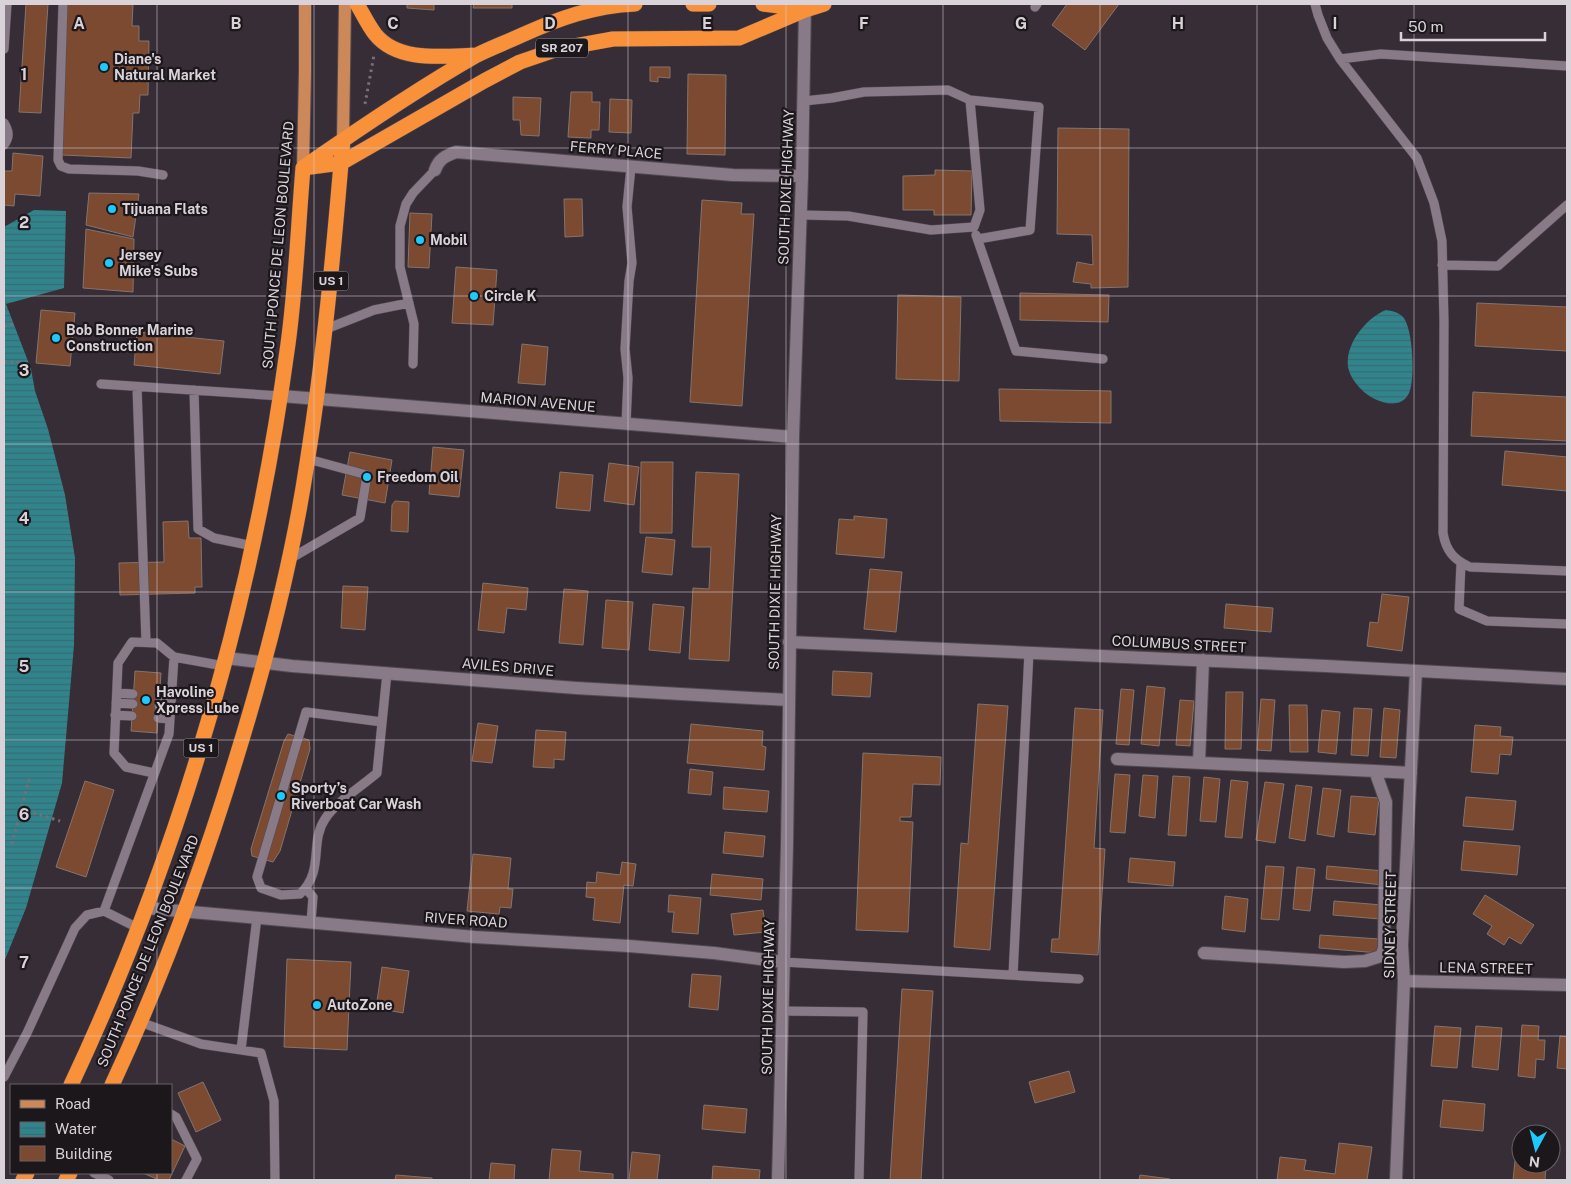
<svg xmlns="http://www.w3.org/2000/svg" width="1571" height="1184" font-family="'Public Sans',sans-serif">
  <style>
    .water { fill: url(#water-rules) }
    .building { fill: #7c4931; stroke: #84746d }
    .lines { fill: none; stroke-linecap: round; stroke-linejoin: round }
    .lane-casing { stroke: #524a52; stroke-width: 10 }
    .street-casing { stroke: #524a52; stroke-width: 14 }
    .secondary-casing { stroke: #524a52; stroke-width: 14 }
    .primary-casing { stroke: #524a52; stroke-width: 14 }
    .highway-casing { stroke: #524a52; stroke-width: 16 }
    .path { stroke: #787078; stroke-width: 3; stroke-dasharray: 2.5 4; stroke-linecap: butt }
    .lane { stroke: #887b87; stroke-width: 9 }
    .street { stroke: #887b87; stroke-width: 12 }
    .secondary { stroke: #887b87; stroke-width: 12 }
    .primary { stroke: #cc8859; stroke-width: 12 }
    .highway { stroke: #f9913a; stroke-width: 15 }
    .grid { fill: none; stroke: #d9d2d9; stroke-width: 1; stroke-opacity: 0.55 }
    .poi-dot { fill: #1dc9fd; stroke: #1c171b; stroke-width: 2 }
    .labels { text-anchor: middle; stroke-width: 4.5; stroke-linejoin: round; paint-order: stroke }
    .shield { fill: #1c171b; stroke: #a09aa0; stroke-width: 1 }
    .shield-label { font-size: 12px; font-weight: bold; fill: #d9d2d9 }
    .poi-label { font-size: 14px; font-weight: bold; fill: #d9d2d9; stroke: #1c171b; text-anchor: start }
    .street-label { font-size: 14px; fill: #d9d2d9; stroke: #1c171b }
    .grid-label { font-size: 16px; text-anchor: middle; font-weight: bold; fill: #d9d2d9; stroke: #1c171b; stroke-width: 4.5; stroke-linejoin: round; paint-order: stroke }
  </style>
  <defs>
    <pattern id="water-rules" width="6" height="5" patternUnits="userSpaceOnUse" patternTransform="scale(1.25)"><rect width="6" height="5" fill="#32848c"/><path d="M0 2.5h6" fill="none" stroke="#376c72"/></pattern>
  </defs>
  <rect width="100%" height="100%" fill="#372d37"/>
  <!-- water -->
  <path class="water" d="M34 210 66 211 64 288 6 304 31 369 35 391 48 429 65 495 75 558 74 645 62 783 26 908 4 962V227Z
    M1386 310C1392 311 1398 312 1403 317 1413 328 1416 382 1408 395 1398 412 1371 400 1361 389 1355 383 1350 376 1348 367 1345 344 1366 318 1386 310Z"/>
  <!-- building -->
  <path class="building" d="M26 4H48L41 113 19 112Z
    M67 4H133L132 26H139V41H149L148 95H140L139 113H133L131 158 62 155Z
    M407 4H434V10L407 8Z
    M474 4H512V8H473Z
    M1067 4H1119L1085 50 1052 25Z
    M650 67H670V78L658 77V82L650 81Z
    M688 74 726 75 725 155 687 154Z
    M571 92H592V102H600L599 130H591V138L568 137Z
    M513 97 541 98 539 136 521 135 520 120H513Z
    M610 99 632 100 631 133 609 132Z
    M1058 128 1129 129 1128 287 1091 288V284L1073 282 1077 262 1093 265 1092 235 1057 234Z
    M13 153 43 156 40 196 15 194 14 206 4 205V171H12Z
    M935 170 972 171 971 215H934V210H903V176L935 175Z
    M89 193 139 194 133 237 86 225Z
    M564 199H582L583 236 565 237Z
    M702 200 742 203 741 214H754L742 406 690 402Z
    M410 213 432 214 429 268 408 267Z
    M86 229 134 239 133 292 83 288Z
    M456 267 497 270 493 325 452 323Z
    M1020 293 1109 295 1108 322 1020 320Z
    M898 295 961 297 959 381 896 379Z
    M1477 303 1567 307V351L1475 346Z
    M41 310 75 313 70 366 36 363Z
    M137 332 224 341 220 374 134 365Z
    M522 344 548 347 545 385 518 383Z
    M999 389 1111 391V423L1000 421Z
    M1473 392 1567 397V441L1471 436Z
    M433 447 464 450 459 497 429 494Z
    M1505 451 1567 457V491L1502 485Z
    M350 452 392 460 385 503 342 495Z
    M641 462H673L672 533H640Z
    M609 463 639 467 634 505 604 501Z
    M560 472 593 475 590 511 556 508Z
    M696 472 739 474 729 661 689 659 693 588 709 589 711 547H692Z
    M395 501 409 502 408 532 391 531 392 505Z
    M854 516 887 519 884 558 836 554 839 519 854 520Z
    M188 521 189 538H201L202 587H195V593L120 595 119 563 164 562 163 522Z
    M646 537 675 540 672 575 642 572Z
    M870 569 902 572 896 632 864 629Z
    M483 583 528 588 526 610 507 608 504 633 478 630Z
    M343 586 368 587 365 630 341 628Z
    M564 589 588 591 583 645 559 643Z
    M1382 594 1409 597 1402 651 1367 646 1370 622 1378 623Z
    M606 600 633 602 629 650 602 648Z
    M653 604 684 607 680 653 649 650Z
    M1226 604 1273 608 1271 632 1224 628Z
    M135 671 161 673 157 733 131 731Z
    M833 671 872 673 870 697 832 695Z
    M1147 686 1165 688 1159 746 1141 744Z
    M1121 689 1134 690 1129 745 1116 744Z
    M1226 692H1243L1241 749H1225Z
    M1261 699 1275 700 1271 751 1257 750Z
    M1180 700 1194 701 1190 746 1176 745Z
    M978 704 1008 706 990 950 954 947 961 843 968 844Z
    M1289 705H1307L1308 752H1290Z
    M1075 708 1103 710 1094 848 1105 849 1098 955 1051 952 1052 939H1059Z
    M1354 708 1372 709 1368 756 1351 755Z
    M1384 708 1400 710 1396 758 1380 757Z
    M1322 710 1340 712 1336 754 1318 752Z
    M478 723 498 726 492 763 472 761Z
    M691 724 763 731 762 746 766 747 764 770 687 763Z
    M1475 725 1501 727 1500 736 1513 737 1511 755 1500 754 1498 774 1471 772Z
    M536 730 566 732 564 760 554 759V768L533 767Z
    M288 734 309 740 310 749 280 851 273 862 252 856 251 849 284 741Z
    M863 753 941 757 940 785 913 784 911 817H900V821L913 822 908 932 856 930Z
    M690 769 713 772 711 795 688 793Z
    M1115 774 1130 775 1125 833 1110 832Z
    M1143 775 1158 776 1155 818 1139 816Z
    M1173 776 1190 777 1186 836 1168 835Z
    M1204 777 1220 779 1216 822 1200 821Z
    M1231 780 1248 782 1242 838 1225 837Z
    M85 781 114 790 86 877 56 867Z
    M1265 782 1284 784 1275 843 1256 840Z
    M1296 785 1312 787 1305 841 1289 838Z
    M724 787 769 791 767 812 723 809Z
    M1323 788 1341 790 1334 837 1317 834Z
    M1351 796 1379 798 1375 835 1348 832Z
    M1466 797 1516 801 1513 830 1463 826Z
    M725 832 765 836 763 857 723 853Z
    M1464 841 1520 846 1517 875 1461 870Z
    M473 854 511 858 508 889H513L511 908 500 907 499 914 467 911Z
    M1130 858 1175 862 1173 886 1128 882Z
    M622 862 636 864 633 886 624 885 620 923 593 920 595 898 586 897 587 882 596 883 597 872 620 875Z
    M1266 866 1284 867 1279 920 1261 919Z
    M1327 866 1384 871 1383 885 1326 879Z
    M1297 867 1315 869 1310 911 1293 909Z
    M712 874 763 879 761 900 710 895Z
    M669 895 701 898 698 934 672 932 674 912H668Z
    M1485 895 1534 925 1521 944 1509 937 1504 945 1487 934 1492 926 1473 914Z
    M1225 896 1248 899 1245 932 1222 929Z
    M1334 901 1382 905 1380 919 1333 915Z
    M763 910 766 932 734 935 731 914Z
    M1320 935 1380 939 1379 953 1319 948Z
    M287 959 351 962 347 1050 284 1047Z
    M382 967 409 971 403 1013 376 1008Z
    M692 974 721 976 718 1010 689 1007Z
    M902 989 933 991 921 1180H890Z
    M1522 1025 1539 1026 1538 1040H1545L1544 1060 1536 1059 1535 1078 1518 1076Z
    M1435 1026 1461 1028 1457 1068 1431 1066Z
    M1476 1026 1502 1028 1498 1070 1472 1067Z
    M1560 1036 1567 1037V1069L1557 1068Z
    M1069 1071 1075 1092 1035 1103 1029 1082Z
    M203 1082 221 1120 196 1132 178 1093Z
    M1443 1100 1485 1104 1483 1131 1440 1127Z
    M704 1105 747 1109 745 1133 702 1129Z
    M171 1139 185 1146 169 1180H159L143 1173H171Z
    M1339 1143 1372 1147 1367 1180H1277L1280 1157 1306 1160 1304 1170 1335 1174Z
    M552 1149 581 1151 579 1171 613 1174V1180H549Z
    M632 1152 660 1155 657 1180H629Z
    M1515 1161 1521 1162V1164L1546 1165 1545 1180H1513Z
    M491 1163 515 1165 514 1180H489Z
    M713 1166 760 1170 759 1180H712Z
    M396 1175 432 1178V1180H395Z
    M1140 1175 1170 1179V1180H1139Z"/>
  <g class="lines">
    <!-- lane casing -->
    <g class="lane-casing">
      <path id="lane" d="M63 4 58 160 61 166 69 169 138 171 163 175
        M1315 4 1318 15 1327 38 1340 59 1417 158 1434 203 1442 241 1444 321 1443 533C1446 551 1454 560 1470 567L1567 571
        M1035 7 1037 4
        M4 49 7 4
        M1340 59 1381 54 1567 66
        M970 100 1039 107 1030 230 978 239
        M4 123C9 131 10 137 4 145
        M801 215 848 216 931 230 974 227 980 210 970 100 948 90 864 92 832 98 804 101
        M976 235 1016 351 1103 359
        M1442 265 1498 266 1567 205
        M326 329 374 310 409 303
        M413 364 414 324 400 267V226L406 204 413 193 435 170
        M101 384 281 396
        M137 387 146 642
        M194 390 198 529 214 538 253 546
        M626 424 628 378 625 349 629 281 632 263 627 207 631 167
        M288 560 360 518 367 475 308 459
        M1461 563 1459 609 1487 621 1567 624
        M117 693 133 694
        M159 696H172
        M116 703 133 704
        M159 706 171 707
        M115 715 132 716
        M158 718 170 719
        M382 722 306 712 257 877 261 888 281 895 300 894C325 870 309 843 325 819 335 803 362 786 377 773L387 673
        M154 773 126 767 114 753 118 663 132 642 157 643 174 657 224 666
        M306 889 313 897 311 922
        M104 911 169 734 174 657
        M783 962 1079 979
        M1013 975 1029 652
        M782 1011 863 1012 859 1180
        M140 1022 201 1044 261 1053 274 1101 275 1180
        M241 1050 257 917
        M4 1077 27 1033 75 928 87 915 104 911 138 928
        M171 1114 176 1117 197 1159 186 1180
        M94 1173 109 1180"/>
    </g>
    <!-- street casing -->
    <g class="street-casing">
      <path id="street" d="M435 170C439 159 445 156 456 152L733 175 802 176
        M281 396 793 437
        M789 642 1326 666 1567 679
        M226 658 292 666 576 688 788 700
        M1117 759 1375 771 1386 802 1384 948 1381 956 1365 961 1344 962 1204 953
        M1199 763 1203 660
        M1375 771 1411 773
        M146 908 475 937 629 946 714 953 783 962
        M1404 981 1567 985
        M1396 1180 1404 981 1402 945 1416 671"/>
    </g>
    <!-- secondary casing -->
    <g class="secondary-casing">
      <path id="secondary" d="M778 1180 787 845 793 437 802 176 805 4"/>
    </g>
    <!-- primary casing -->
    <g class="primary-casing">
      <path id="primary" d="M343 140 345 4
        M303 168 305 72V4"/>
    </g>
    <!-- highway casing -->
    <g class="highway-casing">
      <path id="highway" d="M357 4C363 14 368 25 375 34 398 63 444 56 477 55
        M693 4H709
        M763 4 804 9
        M304 167C360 128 417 89 477 55 491 48 507 42 522 35 560 18 593 6 635 4
        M303 168 341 163 484 81 520 62 558 49 613 39 739 38 805 10 824 4
        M71 1085C181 851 253 601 288 344 296 286 298 227 303 168
        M112 1085C161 980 202 870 236 759 266 662 292 563 307 463 324 356 334 248 343 140
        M23 1180 27 1173
        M66 1180 70 1173"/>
    </g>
    <!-- path -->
    <path class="path" d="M365 104 374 55
      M4 326 14 324
      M4 362 29 363
      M21 809 60 821
      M12 844 29 779"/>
    <!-- lane -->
    <use href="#lane" class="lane"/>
    <!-- street -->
    <use href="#street" class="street"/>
    <!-- secondary -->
    <use href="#secondary" class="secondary"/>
    <!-- primary -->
    <use href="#primary" class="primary"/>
    <!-- highway -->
    <use href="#highway" class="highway"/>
  </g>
  <!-- grid -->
  <path class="grid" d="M157 4V1085M314 4V1180M471 4V1180M628 4V1180M786 4V1180M943 4V1180M1100 4V1180M1257 4V1180M1414 4V1180M4 148H1567M4 296H1567M4 444H1567M4 592H1567M4 740H1567M4 888H1567M4 1036H1567M157 1173V1180"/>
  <!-- markers -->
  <g class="poi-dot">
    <circle cx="104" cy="67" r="5"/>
    <circle cx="112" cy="209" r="5"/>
    <circle cx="420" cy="240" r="5"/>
    <circle cx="109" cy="263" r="5"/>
    <circle cx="474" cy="296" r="5"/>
    <circle cx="56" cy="338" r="5"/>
    <circle cx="367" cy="477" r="5"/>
    <circle cx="146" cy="700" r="5"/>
    <circle cx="281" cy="796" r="5"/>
    <circle cx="317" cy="1005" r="5"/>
  </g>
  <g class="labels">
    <!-- shield labels -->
    <g class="shield">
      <rect x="536" y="38.5" width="52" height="19" rx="4"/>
      <rect x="313.5" y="271.5" width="35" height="19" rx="4"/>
      <rect x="183.5" y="738.5" width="35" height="19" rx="4"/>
    </g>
    <g class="shield-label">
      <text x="562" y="52">SR 207</text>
      <text x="331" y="285">US 1</text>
      <text x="201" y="752">US 1</text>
    </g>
    <!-- poi labels -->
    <g class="poi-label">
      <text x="114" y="64">Diane's<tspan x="114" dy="16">Natural Market</tspan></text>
      <text x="122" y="214">Tijuana Flats</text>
      <text x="430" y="245">Mobil</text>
      <text x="119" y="260">Jersey<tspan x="119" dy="16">Mike's Subs</tspan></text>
      <text x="484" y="301">Circle K</text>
      <text x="66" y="335">Bob Bonner Marine<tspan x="66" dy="16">Construction</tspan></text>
      <text x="377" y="482">Freedom Oil</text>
      <text x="156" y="697">Havoline<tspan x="156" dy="16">Xpress Lube</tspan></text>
      <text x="291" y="793">Sporty’s<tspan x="291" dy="16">Riverboat Car Wash</tspan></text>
      <text x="327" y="1010">AutoZone</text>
    </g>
    <!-- street labels -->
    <g class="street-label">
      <text transform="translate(616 150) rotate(5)" y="5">FERRY PLACE</text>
      <text transform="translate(786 187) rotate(-88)" y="5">SOUTH DIXIE HIGHWAY</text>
      <text transform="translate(278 245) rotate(-85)" y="5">SOUTH PONCE DE LEON BOULEVARD</text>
      <text transform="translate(538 402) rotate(5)" y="5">MARION AVENUE</text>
      <text transform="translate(775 592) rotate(-89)" y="5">SOUTH DIXIE HIGHWAY</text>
      <text transform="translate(1179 644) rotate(3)" y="5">COLUMBUS STREET</text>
      <text transform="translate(508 667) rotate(5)" y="5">AVILES DRIVE</text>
      <text transform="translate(466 920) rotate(4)" y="5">RIVER ROAD</text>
      <text transform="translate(1390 925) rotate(-89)" y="5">SIDNEY STREET</text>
      <text transform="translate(148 951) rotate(-68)" y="5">SOUTH PONCE DE LEON BOULEVARD</text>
      <text transform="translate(1486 968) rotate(1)" y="5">LENA STREET</text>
      <text transform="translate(768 997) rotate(-89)" y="5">SOUTH DIXIE HIGHWAY</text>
    </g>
  </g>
  <g class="grid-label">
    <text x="79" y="29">A</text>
    <text x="236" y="29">B</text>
    <text x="393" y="29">C</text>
    <text x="550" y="29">D</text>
    <text x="707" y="29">E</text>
    <text x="864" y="29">F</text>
    <text x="1021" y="29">G</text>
    <text x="1178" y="29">H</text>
    <text x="1335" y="29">I</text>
    <text x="24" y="80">1</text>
    <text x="24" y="228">2</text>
    <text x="24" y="376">3</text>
    <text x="24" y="524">4</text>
    <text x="24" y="672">5</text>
    <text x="24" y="820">6</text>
    <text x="24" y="968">7</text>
  </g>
  <!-- border -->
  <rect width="1571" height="1184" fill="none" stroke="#d9d2d9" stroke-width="10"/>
  <!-- legend -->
  <rect x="10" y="1084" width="162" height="90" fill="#1c171b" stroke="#686267"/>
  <rect x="20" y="1100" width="25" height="8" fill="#cc8859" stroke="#686267"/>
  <text x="55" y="1109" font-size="15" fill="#d9d2d9">Road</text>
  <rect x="20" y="1122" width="25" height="15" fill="url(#water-rules)" stroke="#686267"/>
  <text x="55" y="1134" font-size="15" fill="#d9d2d9">Water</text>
  <rect x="20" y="1146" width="25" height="15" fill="#7c4931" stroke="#686267"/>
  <text x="55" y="1159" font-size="15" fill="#d9d2d9">Building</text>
  <!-- north arrow -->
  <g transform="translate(1536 1149) rotate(187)"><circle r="24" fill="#1c171b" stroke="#686267"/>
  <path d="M0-4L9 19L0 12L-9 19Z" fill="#1dc9fd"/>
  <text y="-8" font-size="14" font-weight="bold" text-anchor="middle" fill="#d9d2d9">N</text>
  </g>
  <!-- scale -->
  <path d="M1401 32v8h144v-8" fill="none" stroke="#d9d2d9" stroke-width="2.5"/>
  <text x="1408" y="32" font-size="15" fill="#d9d2d9" stroke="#1c171b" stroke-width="4" paint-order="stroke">50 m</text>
</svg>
